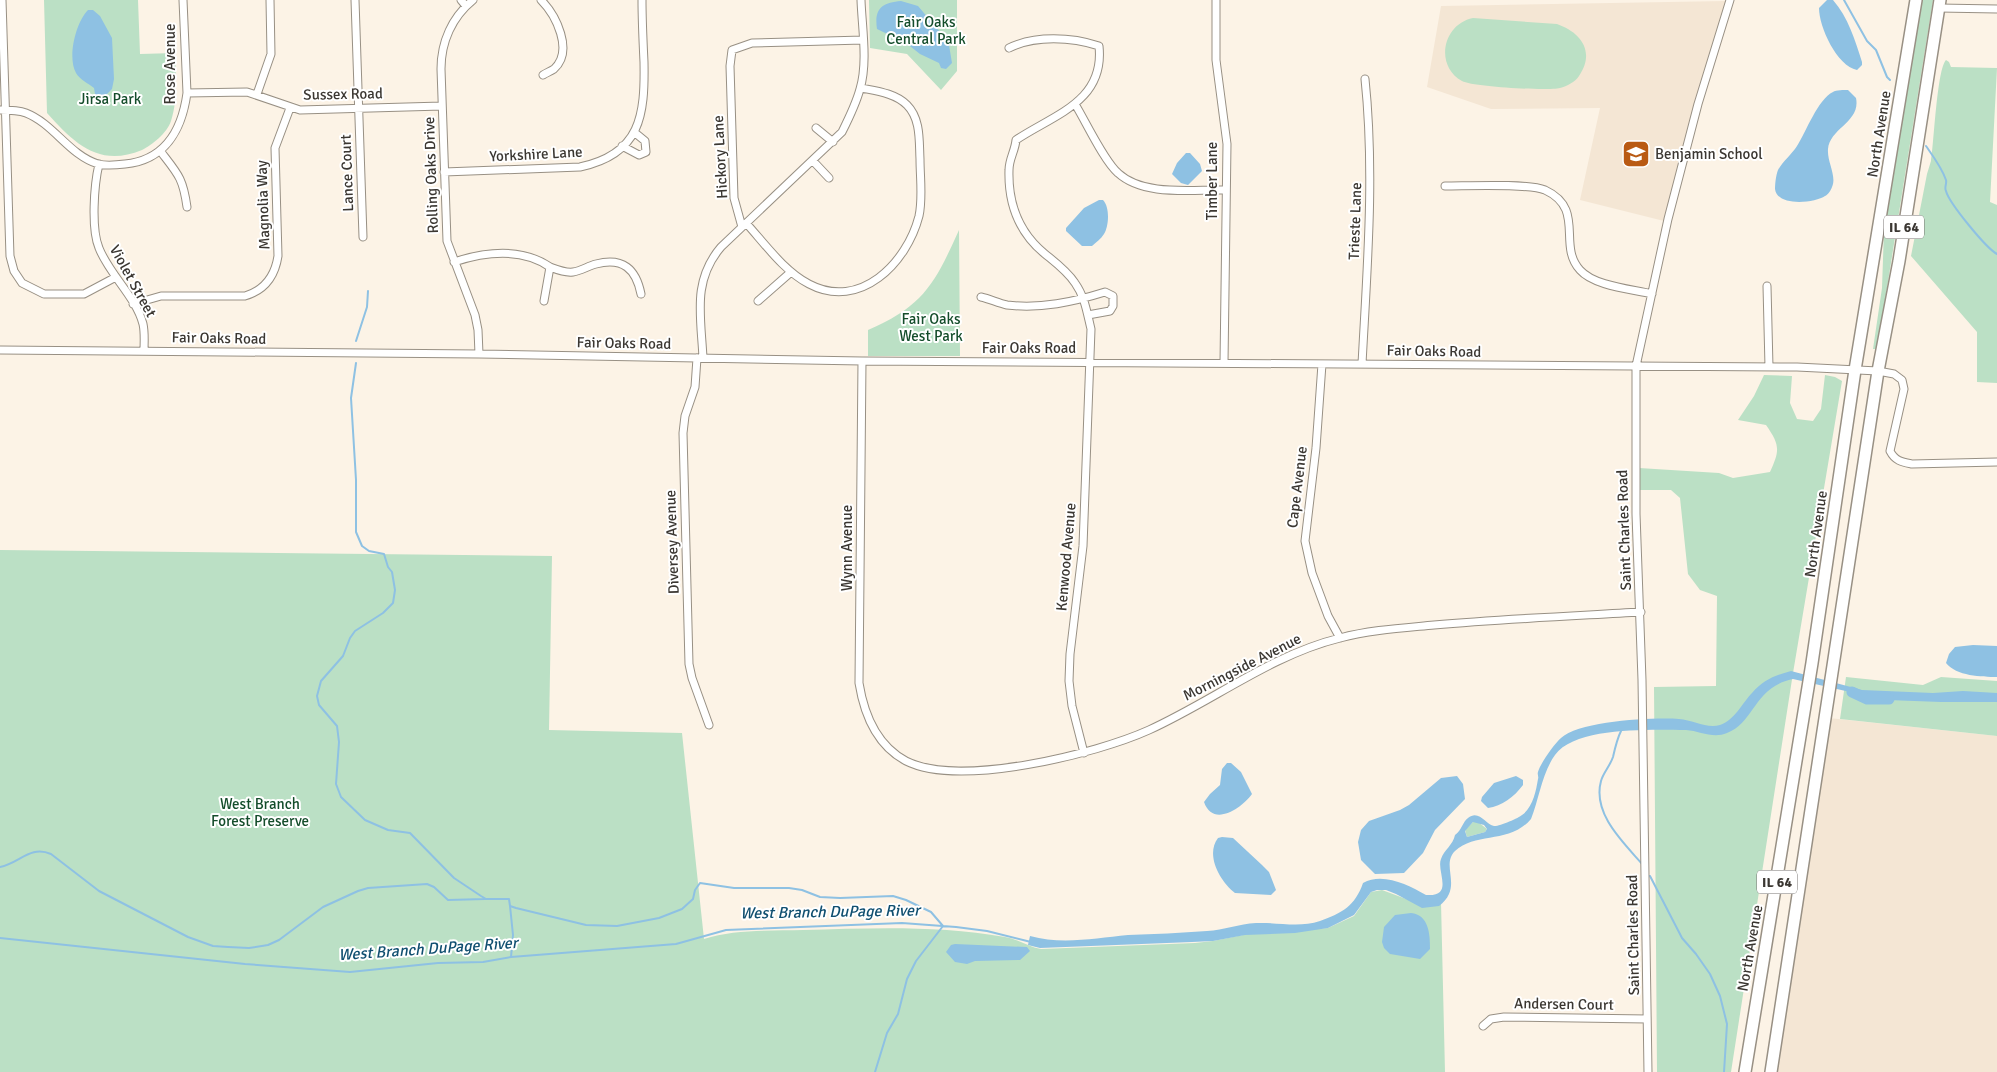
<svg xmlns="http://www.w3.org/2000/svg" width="1997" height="1072" font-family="Signika,sans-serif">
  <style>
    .built { fill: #f4e6d4 }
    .green { fill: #bbe0c5 }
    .water { fill: #8ec1e3; fill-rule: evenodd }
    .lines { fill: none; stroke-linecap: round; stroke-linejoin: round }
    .stream { stroke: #8ec1e3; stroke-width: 2 }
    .river { stroke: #8ec1e3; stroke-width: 11 }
    .minor-casing { stroke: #989084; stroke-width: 9 }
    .primary-casing { stroke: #989084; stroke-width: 14 }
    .minor { stroke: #fff; stroke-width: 7 }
    .primary { stroke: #fff; stroke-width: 11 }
    .labels { text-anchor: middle; stroke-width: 4; stroke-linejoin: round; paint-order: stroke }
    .shield { fill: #fff; stroke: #767370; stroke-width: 1 }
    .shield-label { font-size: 14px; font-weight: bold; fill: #3b3732 }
    .park-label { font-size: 15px; fill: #144d2b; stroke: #fff }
    .street-label { font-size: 15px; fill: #3b3732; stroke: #fff }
    .poi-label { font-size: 15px; fill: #3b3732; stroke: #fff; text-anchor: start }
    .water-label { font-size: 16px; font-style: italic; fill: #104f70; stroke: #fff }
  </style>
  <rect width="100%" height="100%" fill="#fcf3e6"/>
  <!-- built -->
  <path class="built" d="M1726 1 1664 221 1580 200 1600 108 1491 109 1427 87 1441 6Z
    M1829 718 1997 736V1072H1773Z"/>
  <!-- green -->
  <path class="green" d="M44 0H138L140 54 175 53C176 76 178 99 171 121 167 133 152 145 142 150 99 168 74 143 47 113Z
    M869 0H957V71L941 90 907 54 870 48Z
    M1921 0H1933L1878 344 1876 349H1873L1882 288 1884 230Z
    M1473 18 1557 24C1580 32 1596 51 1579 76 1575 82 1567 86 1560 88 1547 91 1473 87 1462 81 1434 65 1443 24 1473 18Z
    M1946 60 1949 62 1951 67 1997 68 1990 202 1997 205V383L1977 382V332L1911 256 1927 174 1931 161C1934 143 1937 69 1946 60Z
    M959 230 960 356H868V330C924 306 935 283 959 230Z
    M1764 375 1792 376 1790 403 1797 419 1813 421 1821 409 1825 375 1835 377 1842 381 1793 673 1731 1072H1657L1654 687 1716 686 1717 596 1700 590 1688 574 1680 498 1671 490H1639V468L1719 473 1733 478 1770 472C1780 450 1780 445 1766 425L1738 420 1754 396Z
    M0 550 552 556 549 730 682 733 704 939C734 929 771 931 803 930 871 928 938 925 1005 937 1018 939 1028 947 1041 949L1195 943 1213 941 1248 934 1328 928 1354 916 1371 892 1382 890 1425 906 1441 902 1445 1072H0Z
    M1846 677 1923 685 1941 677 1997 681V736L1840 719Z
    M1473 822H1478L1487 829 1485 832 1467 837 1465 830Z"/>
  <!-- water -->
  <path class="water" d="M1827 0H1833C1848 17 1855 40 1862 62V65L1857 70C1837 66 1819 27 1819 8Z
    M901 1 918 6 940 32 949 45 952 63 946 69 941 68 939 63 920 54 906 43 877 29C874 8 882 3 901 1Z
    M88 10H93L100 16 112 38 114 79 112 89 101 100 95 94 94 88C88 83 80 80 76 73 67 57 76 22 88 10Z
    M1848 90 1856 98C1861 122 1830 128 1828 149 1827 162 1837 176 1832 187 1831 190 1828 195 1825 196 1815 203 1777 207 1775 189 1775 183 1776 175 1778 170 1783 161 1792 154 1797 146 1806 132 1818 99 1833 92 1836 90 1844 90 1848 90Z
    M1186 153H1190L1200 164 1202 171 1188 185 1181 183 1172 174 1177 163Z
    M1099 200H1103C1110 207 1109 226 1104 234 1101 239 1096 242 1092 246H1082L1066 231V228L1084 208Z
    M1973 645 1997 646V677C1982 677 1956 676 1946 663L1949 654 1955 647Z
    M1791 671 1862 690 1933 693 1963 691 1997 693V702H1941L1861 699 1850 692 1793 679C1754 687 1755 722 1727 733 1713 739 1700 731 1686 730 1653 730 1576 726 1555 755 1542 773 1539 799 1531 819 1510 844 1476 832 1455 851 1440 866 1464 887 1439 906L1422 908 1396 894 1386 890H1377L1371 892 1354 915 1328 928 1295 933 1245 935 1213 941 1192 942 1040 948 1028 945 1030 936C1062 945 1096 938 1128 935 1154 934 1181 933 1207 931 1224 930 1239 924 1256 923 1277 922 1299 928 1320 921 1342 913 1355 906 1363 883 1383 872 1408 885 1426 895 1455 897 1436 871 1441 859 1444 850 1453 845 1455 835 1462 830 1463 821 1468 818 1479 809 1486 825 1494 826 1498 827 1519 818 1522 815 1533 807 1536 791 1538 779 1539 777 1537 774 1538 772 1540 764 1554 744 1561 738 1579 721 1654 717 1679 719 1693 720 1707 729 1720 725 1734 721 1743 702 1752 693 1763 680 1776 675 1791 671ZM1473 822 1484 825 1487 829 1485 832 1467 837 1465 831Z
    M1227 763H1231L1241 772 1252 794C1242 808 1213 828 1204 802L1210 794 1220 785 1222 769Z
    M1457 776 1463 784 1465 799 1435 830 1423 853 1404 873 1375 874 1361 860 1358 842 1361 830 1369 821 1400 810 1409 805 1441 778Z
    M1516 776 1523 780V785C1514 797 1502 806 1488 808L1481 801 1482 797 1494 783Z
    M1222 837 1233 838 1262 865 1269 872 1276 890 1271 895 1235 893C1220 881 1205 855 1218 838Z
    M1411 913C1429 915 1430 934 1430 949L1420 959 1390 954 1384 948 1382 942 1384 927 1395 915Z
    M955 944 1027 947 1030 951 1020 960 975 961 967 964 955 962 946 952 951 945Z"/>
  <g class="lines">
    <!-- stream -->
    <path class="stream" d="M1844 0 1867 41 1876 50 1887 77 1890 80
      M1926 146C1933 156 1942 168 1946 180 1947 184 1944 187 1946 191 1949 203 1986 248 1997 254
      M356 341 367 307 368 291
      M356 363 351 398 356 480V532L362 546 369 551 384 554 388 567 392 572 395 590 393 603 383 613 355 631 350 638 343 656 321 681 317 696 319 705 337 726 339 742 336 784 341 797 365 820 388 830 410 833 454 878 481 896 486 899H509L510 906 516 908 586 925 617 926 659 918 682 909 693 899 695 890 700 883 734 888H789L802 890 820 897 840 898 893 896 906 900 931 912 943 926 916 961 907 979 898 1014 887 1033 875 1072
      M1621 731C1617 739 1615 748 1613 757 1610 766 1603 773 1601 781 1592 814 1624 843 1643 865
      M0 867C20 863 30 845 51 854L99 891 188 937 213 946 228 947 249 948 268 945 279 940 323 907 358 891 368 888 427 884 434 887 448 900 485 899
      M1650 876 1682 938 1696 954 1710 974 1720 996 1727 1024 1724 1072
      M510 906 513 935 511 957
      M0 938 245 964 350 972 438 963 483 962 511 957 676 944 726 930 902 923 956 927 987 931 1031 942"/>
    <!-- river -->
    <path class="river" d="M1852 692 1867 699H1889"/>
    <!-- minor casing -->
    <g class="minor-casing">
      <path id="minor" d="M2 0 10 256 14 271 22 283 44 294H84L116 277
        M355 0 363 237
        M461 0 466 6
        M473 0C452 17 441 42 441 69L447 241 475 315 478 330 479 354
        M541 0C556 15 574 51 554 69 551 71 546 73 543 75
        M1216 0V60L1227 144 1224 363
        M1939 8 1997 9
        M1009 48C1035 35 1072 37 1099 46 1105 102 1053 115 1016 140 1015 151 1009 159 1009 170 1008 204 1018 232 1045 254 1056 263 1067 271 1075 283 1085 297 1087 313 1091 329L1083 546 1070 654 1069 681 1072 706 1084 753
        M187 93 247 92 300 110 442 106
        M257 94 271 54 270 0
        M1075 104C1086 122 1104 161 1118 173 1144 197 1193 189 1226 190
        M0 110C9 110 18 110 26 113 54 124 69 155 98 164 106 166 117 165 125 164 165 160 182 130 187 93L183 0
        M816 128 833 142
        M622 146 639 155 646 152 645 141 634 132
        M161 152C178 174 183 178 187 207
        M813 161 829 178
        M99 164C94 185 91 229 99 248 109 274 136 297 143 324 145 333 144 343 144 351
        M444 172 580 167C641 154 645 115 644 62 643 41 642 21 642 0
        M1445 186C1467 186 1527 183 1545 190 1586 209 1557 245 1580 270 1594 286 1631 289 1652 294
        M746 223C765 244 784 271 809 284 860 311 907 263 919 216 923 198 920 178 920 159 919 141 921 119 907 105 895 93 876 91 861 88
        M742 227 734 198 730 66 732 50 752 43 863 40
        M454 262C485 252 521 247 550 267
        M1767 286 1769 367
        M981 297C990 299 998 303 1007 305 1041 309 1073 302 1105 292L1113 296V306L1110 311 1088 315
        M544 301 550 267C558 270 565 273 573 272 581 271 588 266 596 264 623 257 636 269 641 294
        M758 301 791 272
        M133 304 161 296H245C265 290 275 276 278 256L275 148 290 108
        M0 350 479 354 862 361 1797 367 1878 371 1894 374 1902 380 1904 389 1890 451C1895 461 1902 462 1912 464L1997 462
        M697 358 695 387 685 416 683 433 689 664 692 678 709 725
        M703 358C701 316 692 281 721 247L842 132C849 118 856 104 860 89 868 62 862 28 861 0
        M862 361 859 683C864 714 876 745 906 761 959 788 1096 754 1149 730 1213 701 1271 655 1340 638 1370 630 1403 628 1434 625 1503 619 1572 616 1641 612
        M1322 364 1316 448 1305 541 1312 573 1328 616 1340 638
        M1362 364C1367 269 1375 174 1365 79
        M1483 1026 1491 1019 1504 1017 1647 1019
        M1648 1072 1642 680 1636 514V366L1668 219 1698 104 1730 0"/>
    </g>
    <!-- primary casing -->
    <g class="primary-casing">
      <path id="primary" d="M1745 1072 1812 663 1855 370 1916 0
        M1771 1072 1878 371 1899 261 1940 0"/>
    </g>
    <!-- minor -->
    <use href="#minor" class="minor"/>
    <!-- primary -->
    <use href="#primary" class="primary"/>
  </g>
  <!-- icons -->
  <defs>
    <g id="school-square" transform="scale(1.4375)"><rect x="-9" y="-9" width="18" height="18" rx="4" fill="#b95a13" stroke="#fff"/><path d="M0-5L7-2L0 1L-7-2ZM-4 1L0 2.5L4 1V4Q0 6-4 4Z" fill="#fff"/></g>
  </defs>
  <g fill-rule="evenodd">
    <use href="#school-square" x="1636" y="154"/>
  </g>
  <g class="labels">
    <!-- shield labels -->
    <g class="shield">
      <rect x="1884" y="215.5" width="40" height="23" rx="4"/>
      <rect x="1757" y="870.5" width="40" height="23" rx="4"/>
    </g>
    <g class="shield-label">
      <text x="1904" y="232">IL 64</text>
      <text x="1777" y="887">IL 64</text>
    </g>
    <!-- park labels -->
    <g class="park-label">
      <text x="926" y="27">Fair Oaks<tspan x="926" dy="17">Central Park</tspan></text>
      <text x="110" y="104">Jirsa Park</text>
      <text x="931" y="324">Fair Oaks<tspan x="931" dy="17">West Park</tspan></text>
      <text x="260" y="809">West Branch<tspan x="260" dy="17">Forest Preserve</tspan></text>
    </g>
    <!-- street labels -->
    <g class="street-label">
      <text transform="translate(170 64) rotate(-90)" y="5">Rose Avenue</text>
      <text transform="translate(343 94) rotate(-1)" y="5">Sussex Road</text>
      <text transform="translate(1879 134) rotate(-81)" y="5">North Avenue</text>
      <text transform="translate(536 154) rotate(-3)" y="5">Yorkshire Lane</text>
      <text transform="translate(720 157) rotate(-93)" y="5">Hickory Lane</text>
      <text transform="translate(347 173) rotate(-92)" y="5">Lance Court</text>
      <text transform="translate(431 175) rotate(-92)" y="5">Rolling Oaks Drive</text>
      <text transform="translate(1212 181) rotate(-90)" y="5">Timber Lane</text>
      <text transform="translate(263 205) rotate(-92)" y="5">Magnolia Way</text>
      <text transform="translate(1355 221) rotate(-88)" y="5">Trieste Lane</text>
      <text transform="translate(133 281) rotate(61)" y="5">Violet Street</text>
      <text transform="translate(219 338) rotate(1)" y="5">Fair Oaks Road</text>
      <text transform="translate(624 343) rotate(1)" y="5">Fair Oaks Road</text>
      <text x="1029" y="353">Fair Oaks Road</text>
      <text transform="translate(1434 351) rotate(1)" y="5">Fair Oaks Road</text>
      <text transform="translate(1297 487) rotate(-83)" y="5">Cape Avenue</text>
      <text transform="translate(1624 530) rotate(-92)" y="5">Saint Charles Road</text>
      <text transform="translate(1816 534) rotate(-82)" y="5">North Avenue</text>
      <text transform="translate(672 542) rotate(-92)" y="5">Diversey Avenue</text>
      <text transform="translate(847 548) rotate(-90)" y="5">Wynn Avenue</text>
      <text transform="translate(1066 557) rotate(-85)" y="5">Kenwood Avenue</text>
      <text transform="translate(1242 667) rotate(-27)" y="5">Morningside Avenue</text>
      <text transform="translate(1633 935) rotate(-91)" y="5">Saint Charles Road</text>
      <text transform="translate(1750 948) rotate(-80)" y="5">North Avenue</text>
      <text transform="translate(1564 1004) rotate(1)" y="5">Andersen Court</text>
    </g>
    <!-- poi labels -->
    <g class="poi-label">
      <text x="1655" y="159">Benjamin School</text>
    </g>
    <!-- water labels -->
    <g class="water-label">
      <text transform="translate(830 911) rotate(-1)" y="6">West Branch DuPage River</text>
      <text transform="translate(428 948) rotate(-4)" y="6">West Branch DuPage River</text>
    </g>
  </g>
</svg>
